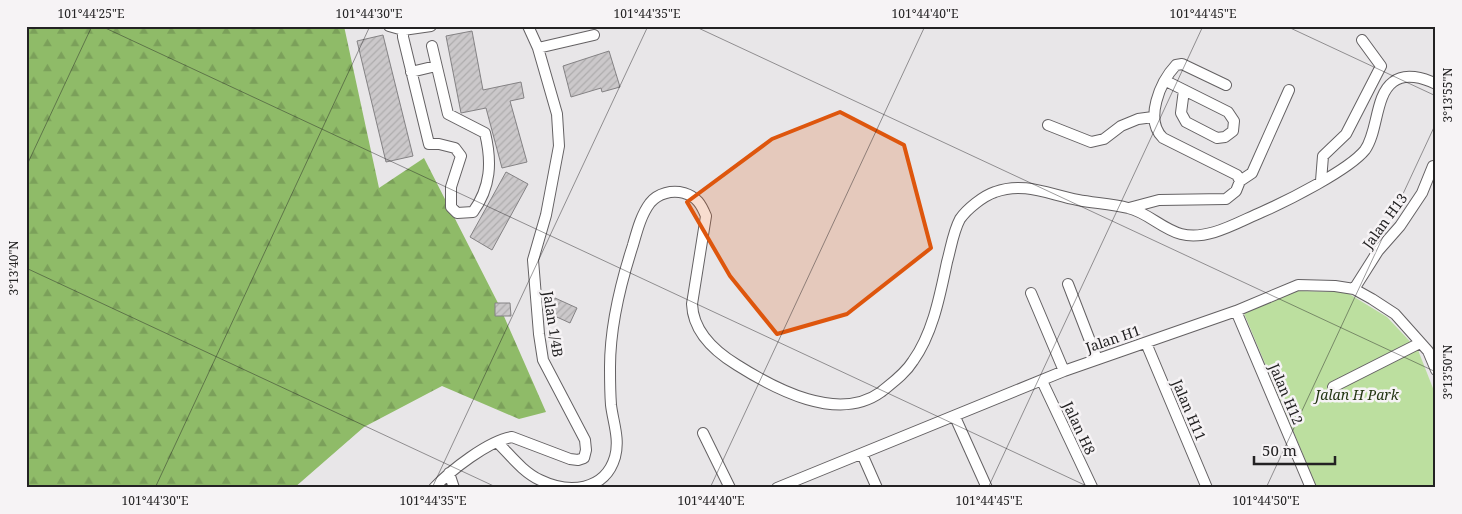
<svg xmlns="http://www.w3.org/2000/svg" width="1462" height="514" font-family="'Noto Serif',serif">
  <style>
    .green { fill: #bcdf9f }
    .forest { fill: url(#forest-firs) }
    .building { fill: url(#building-hatch); stroke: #848284 }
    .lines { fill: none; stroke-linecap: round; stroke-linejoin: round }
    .minor-casing { stroke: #646163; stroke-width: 12 }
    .minor { stroke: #fff; stroke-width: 10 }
    .marked { fill: #de560d; fill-opacity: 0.2; stroke: #de560d; stroke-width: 4; stroke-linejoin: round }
    .ticks { fill: none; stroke: #232223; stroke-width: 1; stroke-opacity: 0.45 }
    .labels { text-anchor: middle; stroke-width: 5; stroke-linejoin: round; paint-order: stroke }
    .street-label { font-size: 14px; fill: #232223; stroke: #f6f3f5 }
    .park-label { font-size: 14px; font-style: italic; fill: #233512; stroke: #f6f3f5 }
    .neatline { fill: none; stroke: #232223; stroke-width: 2 }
    .ticks-label { font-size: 12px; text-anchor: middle; fill: #232223 }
  </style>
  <defs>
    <pattern id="forest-firs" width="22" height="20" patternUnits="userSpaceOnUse" patternTransform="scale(1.25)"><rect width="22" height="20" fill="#8fbb68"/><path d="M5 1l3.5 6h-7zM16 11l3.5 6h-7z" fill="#7ba05a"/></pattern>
    <pattern id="building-hatch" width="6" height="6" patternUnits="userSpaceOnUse" patternTransform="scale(1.25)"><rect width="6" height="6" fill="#cbc8ca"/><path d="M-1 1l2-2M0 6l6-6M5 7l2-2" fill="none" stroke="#aeacad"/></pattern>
  </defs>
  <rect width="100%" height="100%" fill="#e8e6e8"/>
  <!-- green -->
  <path class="green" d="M1298 291 1346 292 1387 317 1418 350 1436 396V488H1317L1243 311Z"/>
  <!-- forest -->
  <path class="forest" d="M26 26H344L379 188 424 158 499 305 546 412 519 419 442 386 364 427 294 488H26Z"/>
  <!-- building -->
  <path class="building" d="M472 31 483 90 521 82 524 98 510 101 527 162 502 168 486 108 461 113 446 36Z
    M383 35 413 156 386 162 357 41Z
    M609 51 620 87 602 92 601 88 571 97 563 66Z
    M506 172 528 184 492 250 470 237Z
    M555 298 577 308 570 323 548 313Z
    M495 303H510L511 316H495Z"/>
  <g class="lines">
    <!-- minor casing -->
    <g class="minor-casing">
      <path id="minor" d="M389 26 403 30 431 26
        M403 30V37L429 144H439L455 148 461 156 451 187V207L457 213 473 212C491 187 492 162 485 133L448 114 432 46
        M538 48 594 35
        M411 72 436 66
        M1166 81 1228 112 1234 121 1233 131 1225 137 1217 138 1186 122 1181 113 1184 90
        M1048 125 1091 142 1104 139 1121 126 1138 119 1153 117
        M1240 181 1252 173 1289 90
        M1321 181 1323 156 1346 134 1381 66 1362 40
        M1129 208 1159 200 1226 199 1236 191 1240 181 1237 175 1163 138C1144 120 1160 82 1176 65L1182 64 1226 85
        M1068 284 1097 359
        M1354 289 1378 251 1400 226 1422 193 1433 166
        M1031 293 1064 371
        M1236 311 1311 488
        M1146 343 1207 488
        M1042 381 1092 487
        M1333 387 1420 343
        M955 417 987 488
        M703 433 730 488
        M498 443C511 456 523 472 540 480 569 494 605 491 615 457 620 439 613 422 611 405 610 392 610 379 610 367 610 325 620 285 633 245 637 231 641 215 650 203 658 193 672 190 684 193 697 197 701 204 706 216L692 304C693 331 714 351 737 365 775 389 838 423 881 392 892 383 905 374 913 361 933 333 940 295 947 262 951 248 953 232 960 219 967 209 983 196 995 192 1024 181 1050 195 1078 200 1094 203 1112 204 1128 208 1147 212 1162 229 1181 234 1208 241 1238 222 1262 212 1287 201 1349 170 1365 150 1378 132 1375 95 1393 82 1405 72 1424 78 1436 84
        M862 454 877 488
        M449 473 454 488
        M434 488C451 470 488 441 512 437L570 459 578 460 584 458 586 450 585 440 543 360 539 334 533 260 546 215 559 146 557 114 538 48 528 26
        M777 488 1064 371 1236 311 1298 285 1335 286 1354 289 1372 299 1395 314 1428 351 1436 370"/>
    </g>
    <!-- minor -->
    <use href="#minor" class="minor"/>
  </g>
  <!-- marked area -->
  <path class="marked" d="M840 112 904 145 931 248 847 314 777 334 730 276 687 202 772 139Z"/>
  <!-- ticks -->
  <path class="ticks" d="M101 26 1091 488M694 26 1436 372M1286 26 1436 96M26 167 92 26M26 268 498 488M155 488 370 26M432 488 648 26M710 488 925 26M988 488 1203 26M1266 488 1436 123"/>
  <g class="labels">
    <!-- street labels -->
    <g class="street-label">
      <text transform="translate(1385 221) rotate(-54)" y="5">Jalan H13</text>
      <text transform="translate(553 324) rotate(81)" y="5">Jalan 1/4B</text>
      <text transform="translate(1113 339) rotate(-19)" y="5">Jalan H1</text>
      <text transform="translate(1286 394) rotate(67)" y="5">Jalan H12</text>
      <text transform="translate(1189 410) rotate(67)" y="5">Jalan H11</text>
      <text transform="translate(1079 428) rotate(65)" y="5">Jalan H8</text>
    </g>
    <!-- park labels -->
    <g class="park-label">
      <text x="1357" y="400">Jalan H Park</text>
    </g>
  </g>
  <!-- border -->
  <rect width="1462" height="514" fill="none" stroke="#f6f3f5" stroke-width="55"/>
  <!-- scale -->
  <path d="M1254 456v8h81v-8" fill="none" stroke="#232223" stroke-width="2.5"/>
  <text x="1262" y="456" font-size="15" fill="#232223" stroke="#f6f3f5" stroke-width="4" paint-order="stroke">50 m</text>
  <rect x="28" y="28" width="1406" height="458" class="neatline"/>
  <g class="ticks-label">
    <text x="91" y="18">101°44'25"E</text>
    <text x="369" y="18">101°44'30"E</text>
    <text x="647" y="18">101°44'35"E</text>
    <text x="925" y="18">101°44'40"E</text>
    <text x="1203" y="18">101°44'45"E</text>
    <text transform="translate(1448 95) rotate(-90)" y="4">3°13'55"N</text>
    <text transform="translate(14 268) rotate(-90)" y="4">3°13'40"N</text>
    <text transform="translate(1448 372) rotate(-90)" y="4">3°13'50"N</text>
    <text x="155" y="505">101°44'30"E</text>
    <text x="433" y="505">101°44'35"E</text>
    <text x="711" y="505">101°44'40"E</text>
    <text x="989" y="505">101°44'45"E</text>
    <text x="1266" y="505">101°44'50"E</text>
  </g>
</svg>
